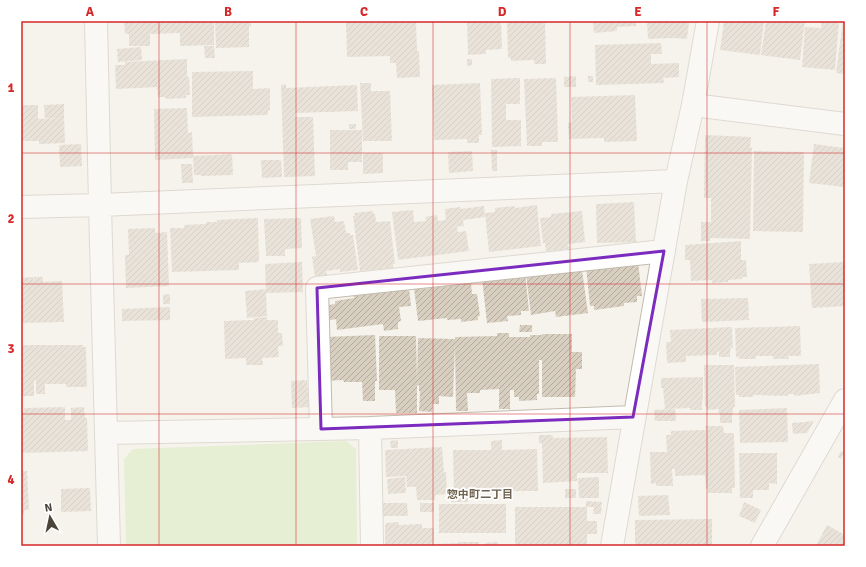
<svg xmlns="http://www.w3.org/2000/svg" width="866" height="567" font-family="Signika,'Noto Sans JP',sans-serif">
  <style>
    .green { fill: #d2eab5 }
    .building { fill: url(#building-hatch) }
    .lines { fill: none; stroke-linecap: round; stroke-linejoin: round }
    .minor-casing { stroke: #c2bbae; stroke-width: 24 }
    .minor { stroke: #fff; stroke-width: 22 }
    .marked { fill: none; stroke: #7b2cbf; stroke-width: 3; stroke-linejoin: round }
    .grid { fill: none; stroke: #d62828; stroke-width: 1; stroke-opacity: 0.55 }
    .labels { text-anchor: middle; stroke-width: 3.5; stroke-linejoin: round; paint-order: stroke }
    .neighbourhood-label { font-size: 11px; font-weight: bold; fill: #6e6250; stroke: #fff }
    .neatline { fill: none; stroke: #d62828; stroke-width: 1.5 }
    .grid-label { font-size: 13px; text-anchor: middle; font-weight: bold; fill: #d62828 }
  </style>
  <defs>
    <pattern id="building-hatch" width="6" height="6" patternUnits="userSpaceOnUse"><rect width="6" height="6" fill="#d8cfc1"/><path d="M-1 1l2-2M0 6l6-6M5 7l2-2" fill="none" stroke="#b1aa9e"/></pattern>
  </defs>
  <rect width="100%" height="100%" fill="#f6f3ec"/>
  <!-- green -->
  <path class="green" d="M346 441 356 449 357 546H126L124 459 133 449Z"/>
  <!-- building -->
  <path class="building" d="M124 21H179V26V21H214V45L180 46V33L150 34V46H129V34H125Z
    M215 21H251V26H249V47L216 48Z
    M346 21H416L417 51H419L420 77 397 78 396 63H390V56L347 57Z
    M467 21H501L502 49 486 50V54L468 55Z
    M507 21H545L546 64H534V60L511 61V58H508Z
    M593 21H636V26L617 27V31L594 33Z
    M647 21 689 22 687 39 673 38 648 39Z
    M724 21H764L760 55 720 50Z
    M766 21H805L800 60 761 55Z
    M822 21H839L835 70 802 67 805 27 821 28Z
    M843 21H845V74L836 73Z
    M661 43 662 54H651V64L679 63V77L663 78 664 83 596 85 595 45Z
    M204 46H214L215 58H205Z
    M141 47 142 60 118 62 117 49Z
    M187 59V77L189 76 190 95H186V98L166 99 165 97H158L157 87 116 89 115 65H125V62Z
    M467 59H472V65L467 66Z
    M253 71V89L270 88V110H268V115L192 117V72Z
    M576 76V87H564V77Z
    M588 76H593V82H588Z
    M520 78V104H506V120H521V146L492 147 491 79Z
    M556 78 558 142H542V146H527L524 79Z
    M360 83H371V91H390L392 141H363Z
    M480 83 482 135H479V143H467V139L434 140 432 85Z
    M286 84V88L357 85 358 111 295 113V117H313L315 176 284 177 281 85Z
    M635 95 637 141 604 142V138L569 139 568 123 572 122 571 97Z
    M64 104V118H45L44 105Z
    M21 105H38V119L64 118 65 143 39 144V141H21Z
    M187 108 188 133 192 132 193 156 232 154 233 175 201 176V175H194L193 158 155 160 154 109Z
    M349 124H356V129H349Z
    M330 130H362V162H348V170H330Z
    M705 135 751 137 750 148H752L750 239 710 238V241H701V222H711V198H704Z
    M81 144 82 166 60 167 59 145Z
    M814 144 845 148V187L809 183Z
    M491 150H497V171H492Z
    M472 151 473 171 449 173 448 152Z
    M754 151 804 152 803 232 753 231Z
    M363 153H383V173L363 174Z
    M261 160H281L282 177 262 178Z
    M181 164H192L193 183H182Z
    M634 202 636 242 597 243 596 204Z
    M537 205 541 246 489 252 485 213 495 212V208L515 206V208Z
    M484 206 485 217 463 220 464 226 451 227H457L458 232 466 231 469 251 398 260 392 212 413 210 414 222 426 221 425 217 437 215 438 221 446 220 445 209 460 207 461 209Z
    M373 211V214H375L376 222 390 221 395 264H393V268L360 271 353 216H355L354 213Z
    M582 211 585 242 568 244 569 249 546 251 545 243H543L540 218 551 217V214Z
    M334 216 335 222 344 221 346 233H350V235H353L358 270 340 272V269L326 271 327 275 315 277 312 257 316 256 310 219Z
    M258 218 259 262 239 263V270L172 272 170 228H184V225L206 224V222H217V220Z
    M301 218 302 248 285 249V256H266L264 219Z
    M155 228V233L167 232 169 286 126 288 125 255H129L128 229Z
    M741 241V260H746L747 277H742V279L728 280V282L712 283V280L691 281 690 260H685V245Z
    M302 262 303 292 266 293 267 316 247 318 245 291 266 289 265 264Z
    M638 262 642 296H637V302L624 303V306L594 310V306H590L586 267Z
    M845 262V306L812 308 809 264Z
    M582 270 588 313 556 317 555 311 531 315 526 274 537 272 538 276Z
    M525 273 529 311H521V315L507 316 508 321 487 323 482 278Z
    M33 277 34 283V277H43V282L62 281 64 322 21 323V278Z
    M471 283 472 294H477L480 316H478V320L461 322V319L447 320V318L418 321 414 288 422 287V289Z
    M409 288 411 306 399 307 401 321 398 322V329L384 331 383 324 337 330 336 319 326 321 324 306 335 304V301L354 298V296Z
    M170 294V304H163V295Z
    M748 298 749 320 702 322 701 299Z
    M170 307V320L122 321V309Z
    M267 317V320H278V333H282L283 346H278L279 357 262 358 263 365H246V358L225 359 224 321 254 320V318Z
    M520 325H532V332H519Z
    M800 326 801 356H788L789 359H773V356H756V359H739L740 357H736L735 328Z
    M732 327 733 348 731 347 730 351V357H719V351L717 352V355L686 356V362L667 363 666 342H671L670 330Z
    M497 333H509V337H530V335H542V340V334H572V352H582V369H576L575 397H542V360H539V394H537V400L519 401V397H514V390H510V409H499V389L480 390V393H467L468 411H456L455 344 453 397 439 396V404H433L432 412 419 411 420 391H419V385L417 386V413H396L395 390H379V336H416L417 380 418 338 455 339V337L497 336Z
    M375 335 377 381H375V401H363L362 382H344L343 380 327 381 326 337Z
    M21 345H83V347H86L87 387H66V384H45V394H36V380H34V396H21Z
    M819 364 820 393 794 396V394H788V396L753 395V397H739V395H736L735 367Z
    M704 365H734L735 407H733V413H732V423H720V413H718L719 409 707 410V407H705Z
    M703 377V401H702V410H690V408L665 409 663 388H661V378Z
    M307 380 309 407 292 408 291 381Z
    M65 407V420H71V408L84 407 85 418H87L88 451 21 453V412H24V408Z
    M787 408 788 442 740 443 739 410Z
    M675 409 676 421H655L654 410Z
    M814 421 807 433 793 434 792 423Z
    M705 426H723L724 433H734L735 488H732V493H708V489H706L705 475 675 476V469H672L673 486H656V483L651 484 650 452H667L666 435H671V431L706 430Z
    M539 435H552L553 438 607 437 608 473H577V481L543 483 542 443H539Z
    M398 440V448H391L390 441Z
    M502 440V450L537 449 538 491H468V502H451V492H454L453 450H491V441Z
    M442 447 444 473 446 472 447 494 435 495V500H417L416 487H407L406 476 386 477 385 450Z
    M841 451 844 453 841 459 838 457Z
    M739 453H777V484L769 483V490H753V498H740Z
    M21 471H27L29 510H24V514H21Z
    M405 477 406 493 388 494 387 479Z
    M599 477V498H579L578 478Z
    M90 488 91 511 61 512V489Z
    M565 489H576V498H565Z
    M668 495 670 515 639 516 638 496Z
    M586 501 602 502 601 514H593L594 507H587V521H597V534H587V546H515V507H586Z
    M744 502 761 510 755 523 739 516Z
    M383 503H407L408 516H383Z
    M420 503H434V512H420Z
    M439 504H506V533H439Z
    M712 519V546H635V520Z
    M399 522V525L422 524V528H434V546H385V525H386V523Z
    M827 525 845 535V546H816Z
    M459 542H479V546H436V544L459 543Z
    M498 542V546H485V543Z"/>
  <g class="lines">
    <!-- minor casing -->
    <g class="minor-casing">
      <path id="minor" d="M96 21 100 205 109 546
        M693 105 845 124
        M21 207 100 205 676 181
        M370 428 372 546
        M321 429 317 288 664 251
        M106 433 370 428 633 417
        M612 546 676 181 693 105 708 21
        M762 546 845 400"/>
    </g>
    <!-- minor -->
    <use href="#minor" class="minor"/>
  </g>
  <!-- marked area -->
  <path d="M0 0H866V567H0ZM664 251 633 417 321 429 317 288Z" fill="#f6f3ec" fill-opacity=".55" fill-rule="evenodd"/>
  <path class="marked" d="M664 251 633 417 321 429 317 288Z"/>
  <!-- grid -->
  <path class="grid" d="M159 21V546M296 21V546M433 21V546M570 21V546M707 21V546M21 153H845M21 284H845M21 414H845"/>
  <g class="labels">
    <!-- neighbourhood labels -->
    <g class="neighbourhood-label">
      <text x="480" y="498">惣中町二丁目</text>
    </g>
  </g>
  <!-- border -->
  <rect width="866" height="567" fill="none" stroke="#ffffff" stroke-width="44"/>
  <!-- north arrow -->
  <g transform="translate(50 517) rotate(351)" stroke="#ffffff" stroke-width="3" paint-order="stroke">
  <path d="M0-3L7 15L0 10L-7 15Z" fill="#4b4439"/>
  <text y="-6" font-size="11" font-weight="bold" text-anchor="middle" fill="#4b4439">N</text>
  </g>
  <rect x="22" y="22" width="822" height="523" class="neatline"/>
  <g class="grid-label">
    <text x="90" y="16">A</text>
    <text x="228" y="16">B</text>
    <text x="364" y="16">C</text>
    <text x="502" y="16">D</text>
    <text x="638" y="16">E</text>
    <text x="776" y="16">F</text>
    <text x="11" y="92">1</text>
    <text x="11" y="223">2</text>
    <text x="11" y="353">3</text>
    <text x="11" y="484">4</text>
  </g>
</svg>
